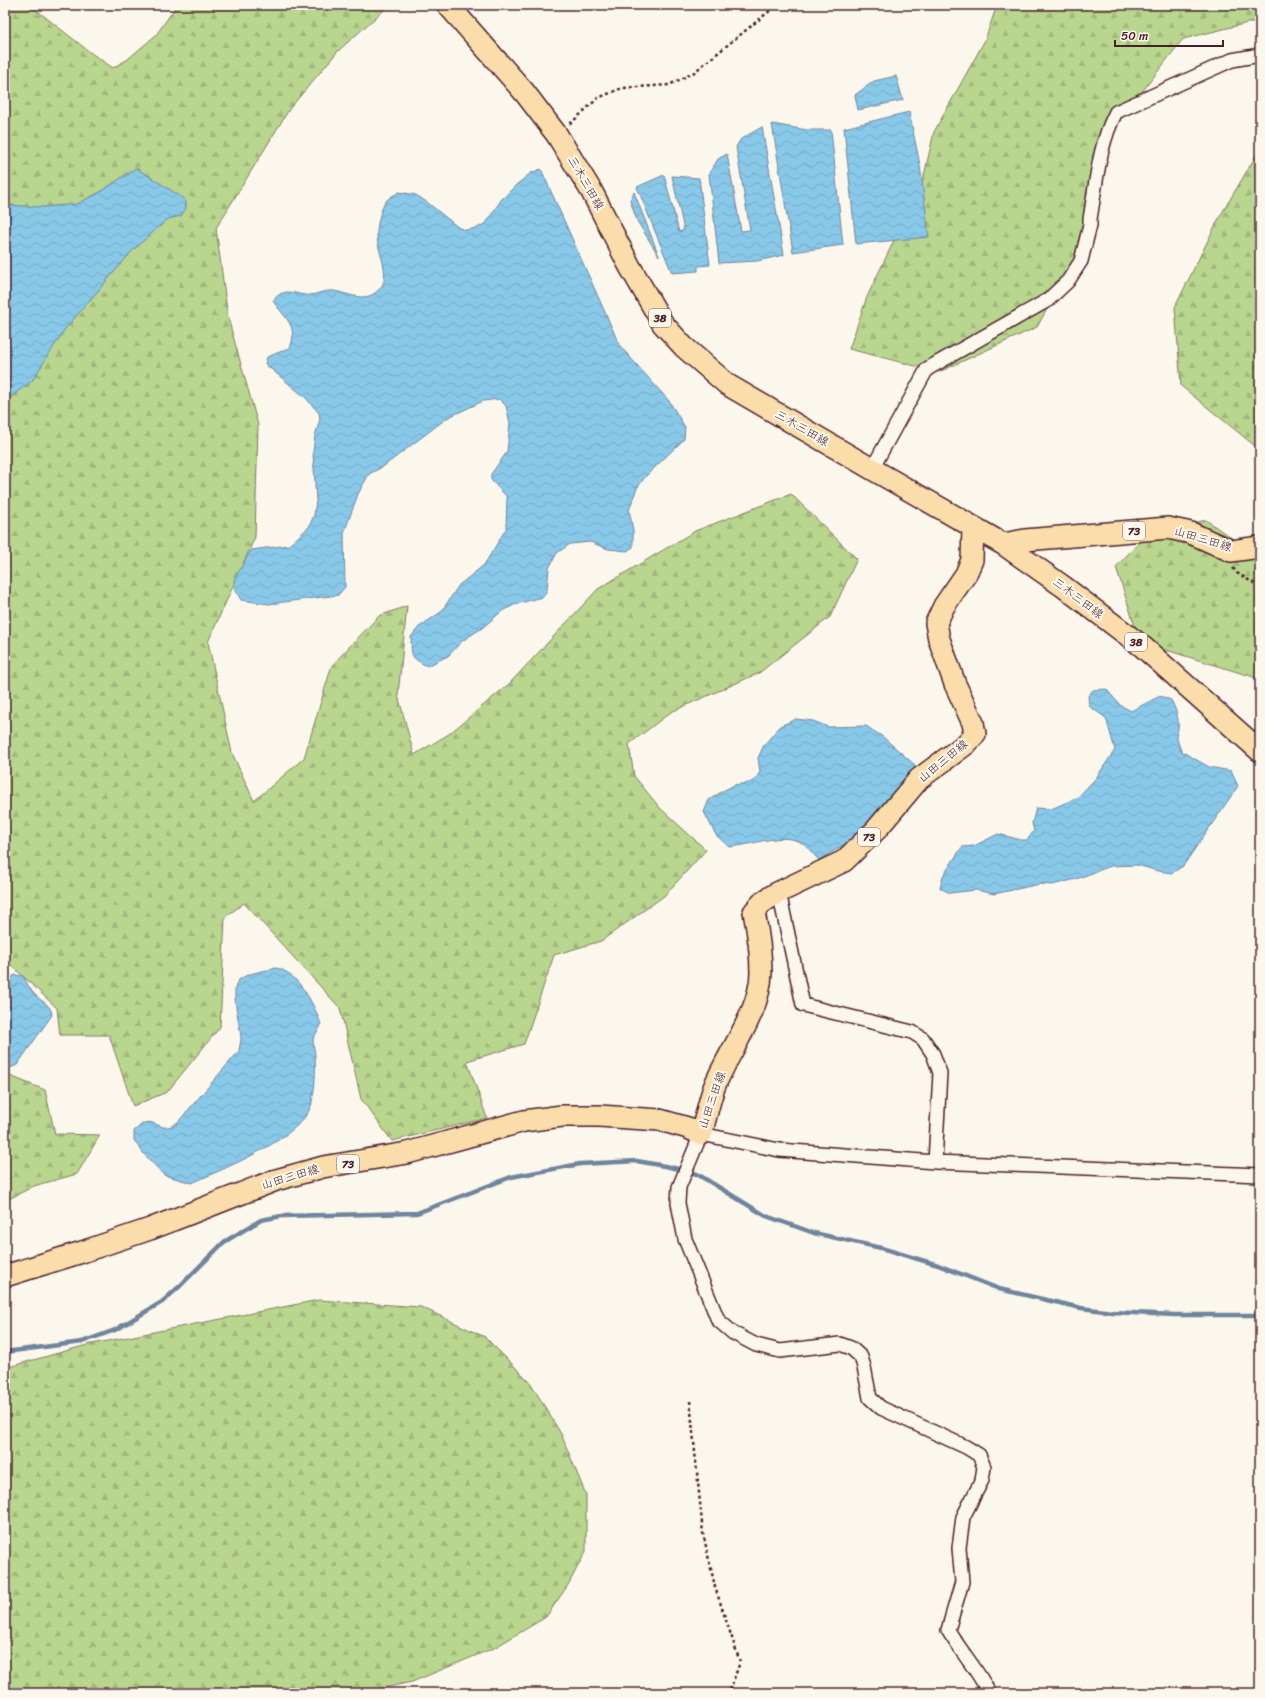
<svg xmlns="http://www.w3.org/2000/svg" width="1265" height="1698" font-family="Sriracha,'Klee One',sans-serif">
  <style>
    .forest { fill: url(#forest-firs); stroke: #827a5d }
    .water { fill: url(#water-waves); stroke: #6f849d }
    .lines { fill: none; stroke-linecap: round; stroke-linejoin: round }
    .stream { stroke: #6f849d; stroke-width: 4.5 }
    .street-casing { stroke: #4a1f2b; stroke-width: 16 }
    .primary-casing { stroke: #4a1f2b; stroke-width: 24 }
    .path { stroke: #4a1f2b; stroke-width: 2.5; stroke-dasharray: 3 3; stroke-linecap: butt }
    .street { stroke: #fbf7ec; stroke-width: 13 }
    .primary { stroke: #faddab; stroke-width: 21 }
    .labels { text-anchor: middle; stroke-width: 4; stroke-linejoin: round; paint-order: stroke }
    .shield { fill: #fbf7ec; stroke: #7f6065; stroke-width: 1 }
    .shield-label { font-size: 11px; font-weight: bold; fill: #4a1f2b }
    .street-label { font-size: 12px; fill: #4a1f2b; stroke: #fbf7ec }
  </style>
  <defs>
    <pattern id="forest-firs" width="22" height="20" patternUnits="userSpaceOnUse"><rect width="22" height="20" fill="#b9d68f"/><path d="M5 1l3.5 6h-7zM16 11l3.5 6h-7z" fill="#a1b77c"/></pattern>
    <pattern id="water-waves" width="16" height="10" patternUnits="userSpaceOnUse"><rect width="16" height="10" fill="#88c8e9"/><path d="M0 5q4-4 8 0t8 0" fill="none" stroke="#77abc8"/></pattern>
  </defs>
  <rect width="100%" height="100%" fill="#fbf7ec"/>
  <filter id="ink" filterUnits="userSpaceOnUse"><feTurbulence type="fractalNoise" baseFrequency=".025" numOctaves="2"/><feDisplacementMap in="SourceGraphic" scale="8" xChannelSelector="R" yChannelSelector="G"/><feConvolveMatrix kernelMatrix="1 2 1 2 8 2 1 2 1" color-interpolation-filters="sRGB"/></filter>
  <g filter="url(#ink)">
    <!-- forest -->
    <path class="forest" d="M5 5H30L91 53 113 68 128 59 156 35 177 5H382L384 10 338 51 290 108 216 228 228 318 258 425 255 537 208 642 232 753 254 801 304 758 332 665 379 616 407 606 398 695 414 755 449 734 509 684 598 589 695 531 791 494 857 559 830 617 759 673 671 712 629 744 634 776 660 808 706 850 664 896 601 941 554 955 524 1044 467 1061 487 1118 392 1141 361 1099 340 1008 244 903 225 917 220 1027 167 1092 133 1106 109 1035H60L57 1008 11 965 5 974Z
      M997 5H1260V20L1183 39 1113 129 1084 243 1037 327 939 372 849 349 867 297 923 180 934 132 985 40Z
      M1260 153V450L1181 386 1175 307 1219 218 1257 154Z
      M1206 520 1260 558V679L1140 642 1116 567 1146 535Z
      M5 1074 45 1090 55 1134 100 1135 77 1174 34 1186 5 1201Z
      M319 1300 421 1307 485 1337 530 1382 561 1434 586 1495V1551L568 1585 546 1617 494 1648 412 1682 359 1693H5V1368L87 1345Z"/>
    <!-- water -->
    <path class="water" d="M896 76 903 100 858 110 855 95 874 81Z
      M909 112 920 165 929 237 856 244 844 128Z
      M772 124 807 130H831L843 245 793 252Z
      M762 127 784 255 757 261 719 263 709 174 718 159 727 154 741 231 750 230 736 147 741 139Z
      M136 168 180 196 186 202V208L181 216 168 219 133 250 65 329 32 381 5 401V205L44 207 77 204 100 192Z
      M541 169 620 346 669 401 685 427 684 439 645 477 637 488 629 510 633 530V547L627 551 608 549 590 542 570 544 557 553 549 568 547 590 543 597 516 604 502 611 482 628 462 641 448 656 427 666C409 657 412 656 411 637L419 627 441 612 459 585 484 565 506 529 507 497 491 480V474L507 452 510 423 506 406 499 399 483 401 447 418 384 466 369 474 358 494 344 533 345 587 338 595 269 604 241 600 235 590 234 580 251 550 289 545 309 527 314 515 316 501 313 452 315 436 320 419 319 413 306 398 265 364 267 357 290 348C299 326 284 317 273 301 285 284 298 297 310 295 318 294 325 290 334 291 347 293 363 302 375 293 396 279 376 253 377 233 377 224 381 208 386 201 389 197 395 195 399 192L416 195 428 203 459 228 466 230 477 228 486 223 501 200 516 185 531 173Z
      M664 175 679 232 684 230 672 176 699 178 710 265 698 266V271L672 273 637 187Z
      M634 192 659 256 637 221 630 200Z
      M1106 689 1120 705 1131 711 1160 696 1171 700C1177 711 1181 724 1176 736L1181 751 1209 767 1231 771 1238 786 1183 866 1172 873 1158 871 1137 865 1111 866 1076 879 1052 885 1040 884 994 894 976 890 950 893 940 888 943 876 962 847 974 846 998 834 1021 840H1027L1034 831 1032 823 1036 808 1051 809 1077 798 1096 778 1115 750 1106 718 1089 706 1088 696 1093 690Z
      M796 719 813 721 828 727 866 726 883 737 916 766 873 818 847 843 819 860C813 854 807 846 800 842 781 832 750 846 729 847L716 835 704 812 709 800 721 792 734 785 749 783 755 780 760 772 758 758 764 745 780 726Z
      M276 968C297 971 316 1007 321 1025 319 1030 313 1037 313 1041 313 1046 315 1051 315 1056 316 1071 315 1087 312 1102 306 1137 222 1169 192 1183L164 1175 144 1154 134 1140V1131C137 1129 141 1124 144 1123 158 1119 161 1135 178 1122L239 1051C239 1047 241 1043 241 1039 241 1025 228 987 240 979 250 972 265 971 276 968Z
      M15 975 23 976C27 983 30 990 36 996 42 1002 51 1004 52 1015L17 1065 8 1069H5V982Z"/>
    <g class="lines">
      <!-- stream -->
      <path class="stream" d="M5 1352 82 1342 115 1330 162 1302 180 1286 224 1242 261 1220 282 1216 417 1213 511 1177 580 1164 637 1161 670 1167 697 1174 766 1216 814 1233 881 1248 938 1265 999 1289 1081 1308 1112 1312 1175 1315H1260"/>
      <!-- street casing -->
      <g class="street-casing">
        <path id="street" d="M872 469 927 369 1048 300 1068 281 1081 261 1090 225V219C1096 184 1099 144 1116 112L1232 60 1260 55
          M779 892 803 1005 912 1032 923 1039 933 1054 940 1073 935 1162
          M989 1693C978 1670 961 1652 948 1630L962 1582 959 1548 963 1517 982 1480 984 1467 979 1455 966 1447 881 1408 870 1398 864 1367 861 1357 851 1348 840 1344 780 1351 756 1345 733 1333 718 1320 685 1239 678 1203 679 1187 701 1134 779 1150 935 1162 1260 1175"/>
      </g>
      <!-- primary casing -->
      <g class="primary-casing">
        <path id="primary" d="M448 5 525 93 557 135 592 192 629 265 663 324 684 347 728 385 872 469 1003 544 1064 587 1143 647 1260 751
          M1003 544 1025 540 1168 528 1191 533 1231 551 1260 547
          M5 1276 82 1252 150 1229 276 1180 323 1167 407 1153 524 1121 562 1116H599L660 1120 688 1128 701 1134C706 1118 709 1100 715 1085 730 1049 760 1012 761 973 761 953 758 932 754 912L763 902 775 894 844 861 876 830 919 779 966 744 975 734 973 723 955 684 939 639 936 623 944 606 966 574 972 560 973 527"/>
      </g>
      <!-- path -->
      <path class="path" d="M570 124 598 98 622 88 669 85 693 73 777 5
        M1233 568 1237 573 1260 587
        M690 1401 703 1533 715 1587 740 1662 729 1693"/>
      <!-- street -->
      <use href="#street" class="street"/>
      <!-- primary -->
      <use href="#primary" class="primary"/>
    </g>
  </g>
  <g class="labels">
    <!-- shield labels -->
    <g class="shield">
      <rect x="649" y="309" width="22" height="18" rx="3"/>
      <rect x="1123" y="522" width="22" height="18" rx="3"/>
      <rect x="1125" y="633" width="22" height="18" rx="3"/>
      <rect x="858" y="828" width="22" height="18" rx="3"/>
      <rect x="337" y="1155" width="22" height="18" rx="3"/>
    </g>
    <g class="shield-label">
      <text x="660" y="322">38</text>
      <text x="1134" y="535">73</text>
      <text x="1136" y="646">38</text>
      <text x="869" y="841">73</text>
      <text x="348" y="1168">73</text>
    </g>
    <!-- street labels -->
    <g class="street-label">
      <text transform="translate(586 183) rotate(60)" y="4">三木三田線</text>
      <text transform="translate(802 428) rotate(30)" y="4">三木三田線</text>
      <text transform="translate(1203 539) rotate(17)" y="4">山田三田線</text>
      <text transform="translate(1078 598) rotate(37)" y="4">三木三田線</text>
      <text transform="translate(943 761) rotate(-39)" y="4">山田三田線</text>
      <text transform="translate(712 1100) rotate(-71)" y="4">山田三田線</text>
      <text transform="translate(290 1177) rotate(-17)" y="4">山田三田線</text>
    </g>
  </g>
  <!-- margin -->
  <rect width="1265" height="1698" fill="none" stroke="#fbf7ec" stroke-width="20"/>
  <rect x="10" y="10" width="1245" height="1678" fill="none" stroke="#4a1f2b" stroke-width="1.5" filter="url(#ink)"/>
  <!-- scale -->
  <path d="M1115 40v6h108v-6" fill="none" stroke="#4a1f2b" stroke-width="2"/>
  <text x="1121" y="40" font-size="12" fill="#4a1f2b" stroke="#fbf7ec" stroke-width="3" paint-order="stroke">50 m</text>
</svg>
